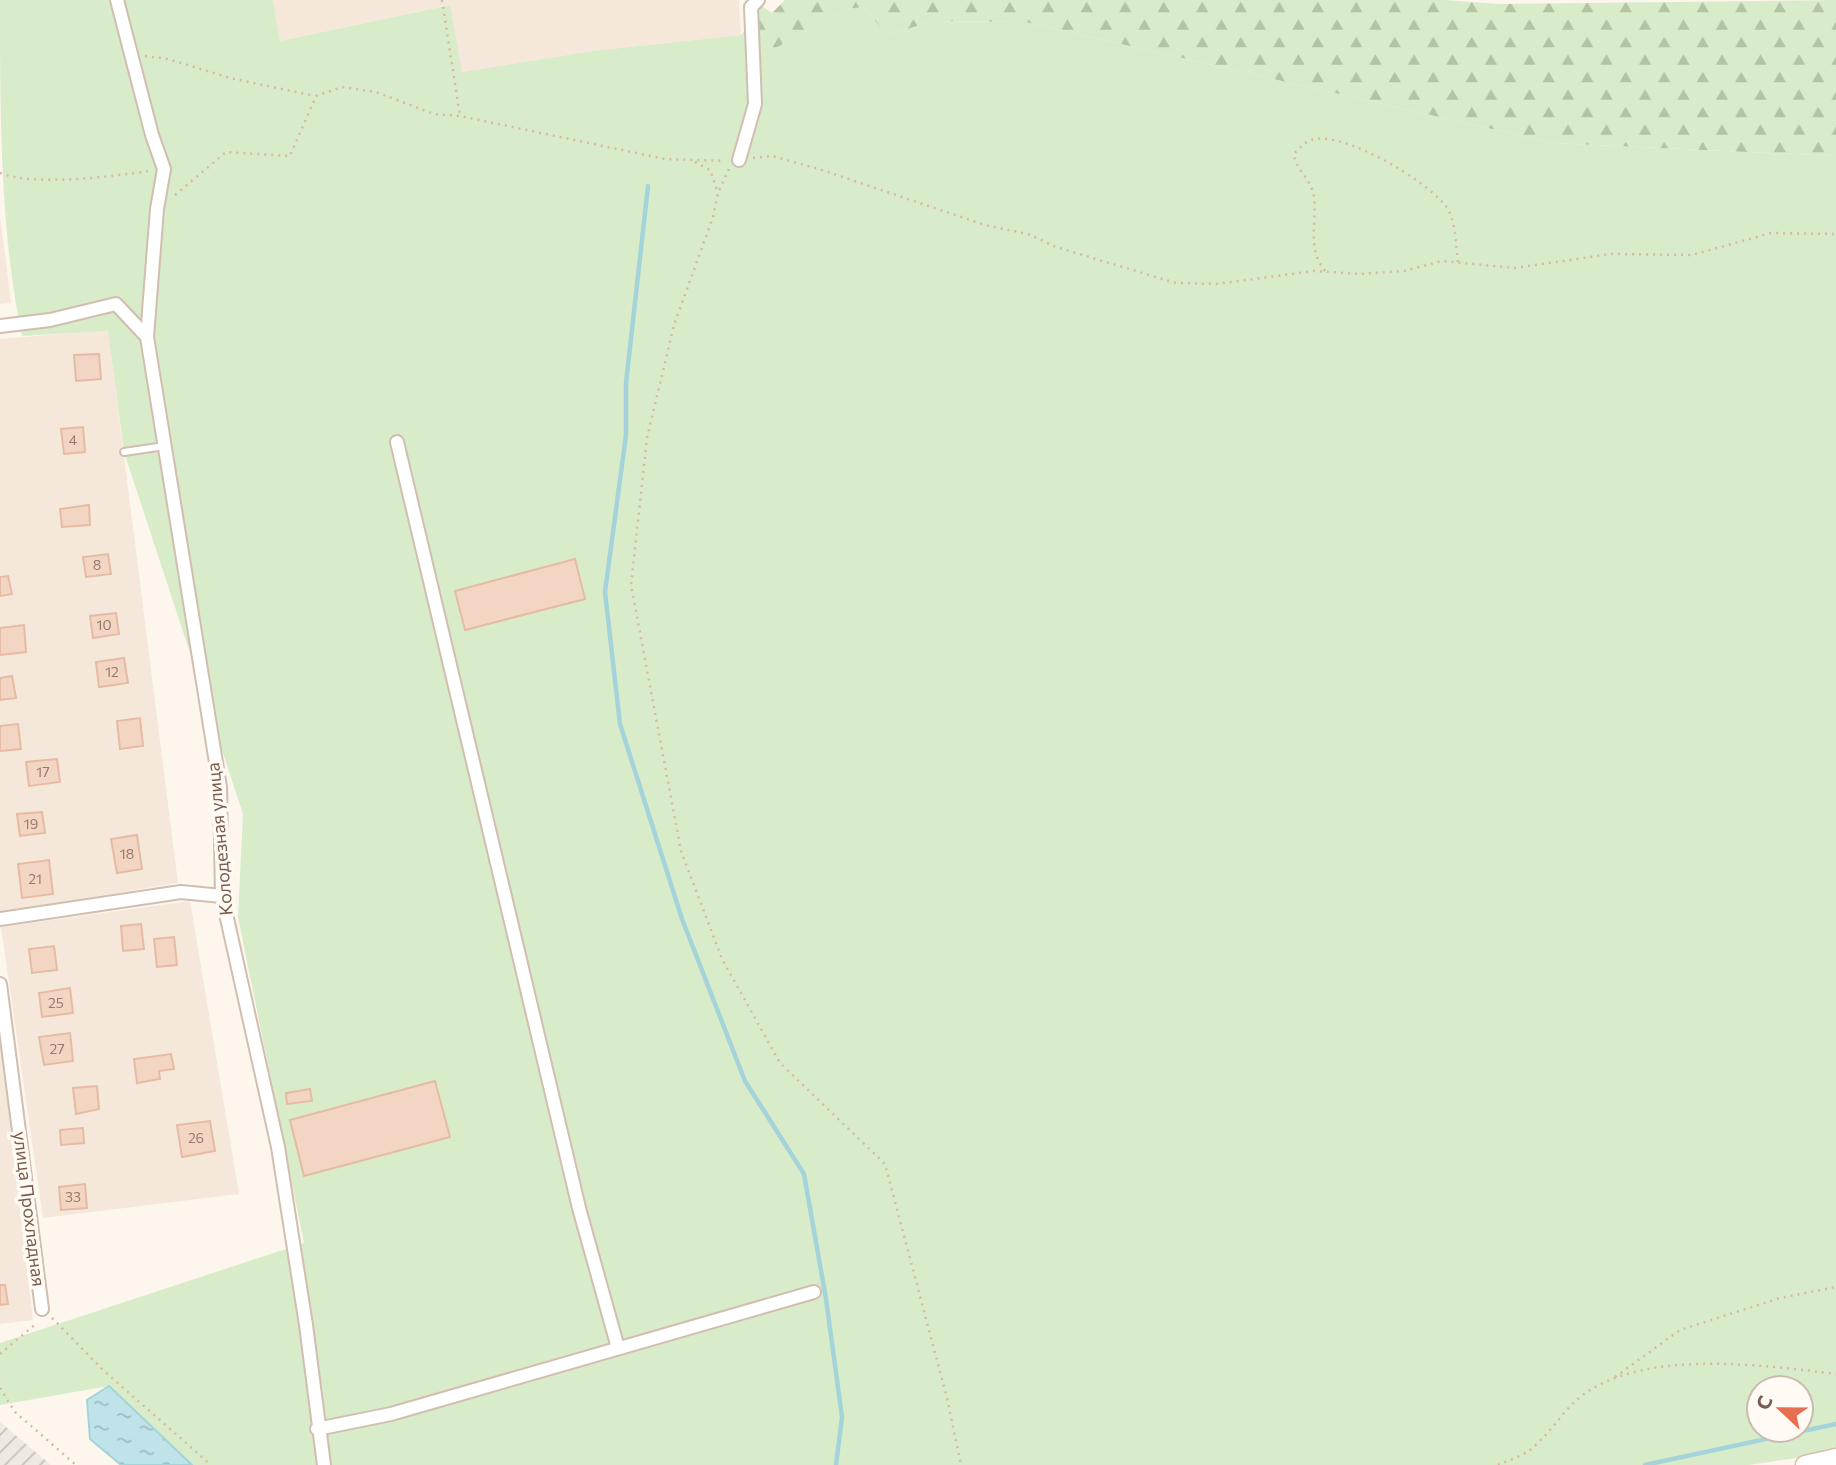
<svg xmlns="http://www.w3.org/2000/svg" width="1836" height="1465" font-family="Commissioner,sans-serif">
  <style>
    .residential { fill: #f5e8da }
    .industrial { fill: url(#industrial-furrows) }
    .grass { fill: #d8ecc9; fill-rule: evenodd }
    .forest { fill: url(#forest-firs) }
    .water { fill: url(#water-ripples); stroke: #a5d3da; stroke-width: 2 }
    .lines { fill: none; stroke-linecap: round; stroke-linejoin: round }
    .stream { stroke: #a5d3da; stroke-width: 4.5 }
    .building { fill: #f3d5c3; stroke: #e6bba3; stroke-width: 2 }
    .lane-casing { stroke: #d1beb0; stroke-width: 10 }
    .street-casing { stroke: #d1beb0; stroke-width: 16 }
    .secondary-casing { stroke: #d6c0b0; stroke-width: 21 }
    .path { stroke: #d9b8a5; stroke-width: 2.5; stroke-dasharray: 2 5; stroke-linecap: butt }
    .lane { stroke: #fff; stroke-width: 6 }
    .street { stroke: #fff; stroke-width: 12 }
    .secondary { stroke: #fff; stroke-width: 18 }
    .labels { text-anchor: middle; stroke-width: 7; stroke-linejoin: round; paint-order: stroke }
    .number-label { font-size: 14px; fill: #987a6a }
    .street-label { font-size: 18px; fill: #7a5c4d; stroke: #fffaf3 }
  </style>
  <defs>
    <pattern id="industrial-furrows" width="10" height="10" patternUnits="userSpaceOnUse" patternTransform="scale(1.75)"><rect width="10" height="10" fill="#efe9e4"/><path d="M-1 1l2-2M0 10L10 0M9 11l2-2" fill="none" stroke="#c7c0bb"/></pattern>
    <pattern id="forest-firs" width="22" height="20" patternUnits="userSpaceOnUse" patternTransform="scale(1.75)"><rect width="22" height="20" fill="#d8ecc9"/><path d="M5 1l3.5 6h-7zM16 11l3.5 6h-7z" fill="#b4c2a5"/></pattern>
    <pattern id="water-ripples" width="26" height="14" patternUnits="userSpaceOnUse" patternTransform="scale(1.75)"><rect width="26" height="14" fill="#bfe3e8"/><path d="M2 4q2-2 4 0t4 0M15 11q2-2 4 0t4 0" fill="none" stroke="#a0bbbe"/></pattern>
  </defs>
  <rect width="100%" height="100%" fill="#fdf6ec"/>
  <!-- residential -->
  <path class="residential" d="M273 0H739L741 35 592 51 461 72 449 5 280 41Z
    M0 215 11 303 0 304Z
    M108 330 178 883 0 912V339Z
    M190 901 239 1194 43 1218 1 927Z
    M0 1036 33 1320 0 1324Z"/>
  <!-- industrial -->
  <path class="industrial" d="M0 1422 51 1465H0Z"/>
  <!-- grass -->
  <path class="grass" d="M0 0H273L280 41 450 5 462 72 592 51 741 35 774 49 846 9 865 7 886 36 932 21 1025 22 1553 143 1836 156V1452L1749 1465H192L109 1386 0 1405V1343L304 1243 238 917 243 814 124 452 108 331 22 336C0 233 0 108 0 0ZM1759 1388H1801V1430H1759Z"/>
  <!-- forest -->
  <path class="forest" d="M785 0H1446L1498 4 1836 0V156L1553 143 1025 22 932 21 886 36 865 7 846 9 774 49 741 35 762 6 772 13Z"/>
  <!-- water -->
  <path class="water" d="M109 1386 192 1465H121L90 1439 87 1400Z"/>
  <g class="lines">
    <!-- stream -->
    <path class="stream" d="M648 186 626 383V435L605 592 620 724 682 919 745 1081 804 1174 826 1299 842 1417 836 1465
      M1645 1465 1836 1424"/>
  </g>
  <!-- building -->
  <path class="building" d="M99 354 101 379 76 381 74 355Z
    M83 427 85 452 64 454 61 429Z
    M89 505 90 525 62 527 60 509Z
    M108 554 111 574 86 577 83 557Z
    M575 559 585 599 465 630 455 591Z
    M8 576 12 594 0 596V577Z
    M116 613 119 634 93 638 90 616Z
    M24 625 26 652 0 655V628Z
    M124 658 128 683 99 687 96 662Z
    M12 676 16 698 0 700V678Z
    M140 718 143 746 120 749 117 721Z
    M18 724 21 749 0 751V726Z
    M57 759 60 782 29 786 26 762Z
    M42 812 45 833 20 836 17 814Z
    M137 835 142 869 117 873 111 839Z
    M49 860 53 894 22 898 18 864Z
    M141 924 144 949 123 951 121 926Z
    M174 937 177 965 157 967 154 939Z
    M54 946 57 970 32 973 29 949Z
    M70 988 73 1013 42 1017 39 993Z
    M70 1033 73 1061 44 1065 39 1037Z
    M171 1054 174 1069 159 1071 160 1079 137 1083 134 1059Z
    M435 1081 450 1137 304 1176 290 1120Z
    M97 1086 99 1109 76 1114 73 1088Z
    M310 1089 312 1101 287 1104 286 1093Z
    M210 1121 215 1151 182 1157 177 1125Z
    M83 1128 84 1143 61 1145 60 1130Z
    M85 1184 87 1208 61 1210 59 1187Z
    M0 1285H5L8 1304 0 1305Z"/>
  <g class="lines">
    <!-- lane casing -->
    <g class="lane-casing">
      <path id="lane" d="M124 452 165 446"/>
    </g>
    <!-- street casing -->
    <g class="street-casing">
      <path id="street" d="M117 0 152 135 164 169 157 209 147 337 220 787 222 896 278 1147 306 1325 324 1465
        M739 160 755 104 751 7 758 0
        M0 326 50 320 116 304 147 337
        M397 442 579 1208 618 1348
        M0 919 181 892 222 896
        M0 984 42 1309
        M317 1429 391 1414 814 1292"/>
    </g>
    <!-- secondary casing -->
    <g class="secondary-casing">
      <path id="secondary" d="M1805 1465 1836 1458"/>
    </g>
    <!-- path -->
    <path class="path" d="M442 0 460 116
      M145 56 168 59 230 78 315 96
      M753 158 772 156 819 169 985 225 1028 234 1056 247 1176 283 1216 284 1314 271 1359 274 1404 271 1442 261 1515 268 1610 254 1692 255 1771 233 1836 234
      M695 162 710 170 717 190
      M729 169 718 193 713 217 674 325 647 438 631 585 681 851 722 959 780 1063 885 1164 947 1398 961 1465
      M0 173C37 187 111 176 151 171
      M175 195 226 152 290 156 316 96 342 87 376 92 434 114 460 116 665 159 725 161
      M1325 271C1305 245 1319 221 1313 192 1309 177 1295 169 1294 154 1299 148 1304 143 1311 140 1343 130 1425 180 1445 205 1456 218 1456 246 1458 263
      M52 1318 103 1370 211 1465
      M0 1354 37 1323
      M1615 1377 1680 1330 1780 1298 1836 1287
      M0 1388 15 1412 76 1465
      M1498 1465C1507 1461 1519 1457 1527 1452 1549 1437 1562 1410 1584 1394 1648 1349 1762 1365 1836 1374"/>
    <!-- lane -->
    <use href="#lane" class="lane"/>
    <!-- street -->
    <use href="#street" class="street"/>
    <!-- secondary -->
    <use href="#secondary" class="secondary"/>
  </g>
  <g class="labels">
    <!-- number labels -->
    <g class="number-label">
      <text x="73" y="445">4</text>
      <text x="97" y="570">8</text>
      <text x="104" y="630">10</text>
      <text x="112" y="677">12</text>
      <text x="43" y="777">17</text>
      <text x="31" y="829">19</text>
      <text x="127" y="859">18</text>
      <text x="35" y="884">21</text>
      <text x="56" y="1008">25</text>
      <text x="57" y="1054">27</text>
      <text x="196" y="1143">26</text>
      <text x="73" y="1202">33</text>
    </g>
    <!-- street labels -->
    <g class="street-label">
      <text transform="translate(220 839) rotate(-95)" y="6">Колодезная улица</text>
      <text transform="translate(29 1209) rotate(83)" y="6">улица Прохладная</text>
    </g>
  </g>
  <!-- north arrow -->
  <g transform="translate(1780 1409) rotate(292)"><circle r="33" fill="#fffaf3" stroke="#cabbb1" stroke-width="2"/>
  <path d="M0-5L12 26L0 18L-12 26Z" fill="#e76f51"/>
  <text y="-10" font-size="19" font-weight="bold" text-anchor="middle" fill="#7a5c4d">С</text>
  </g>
</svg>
